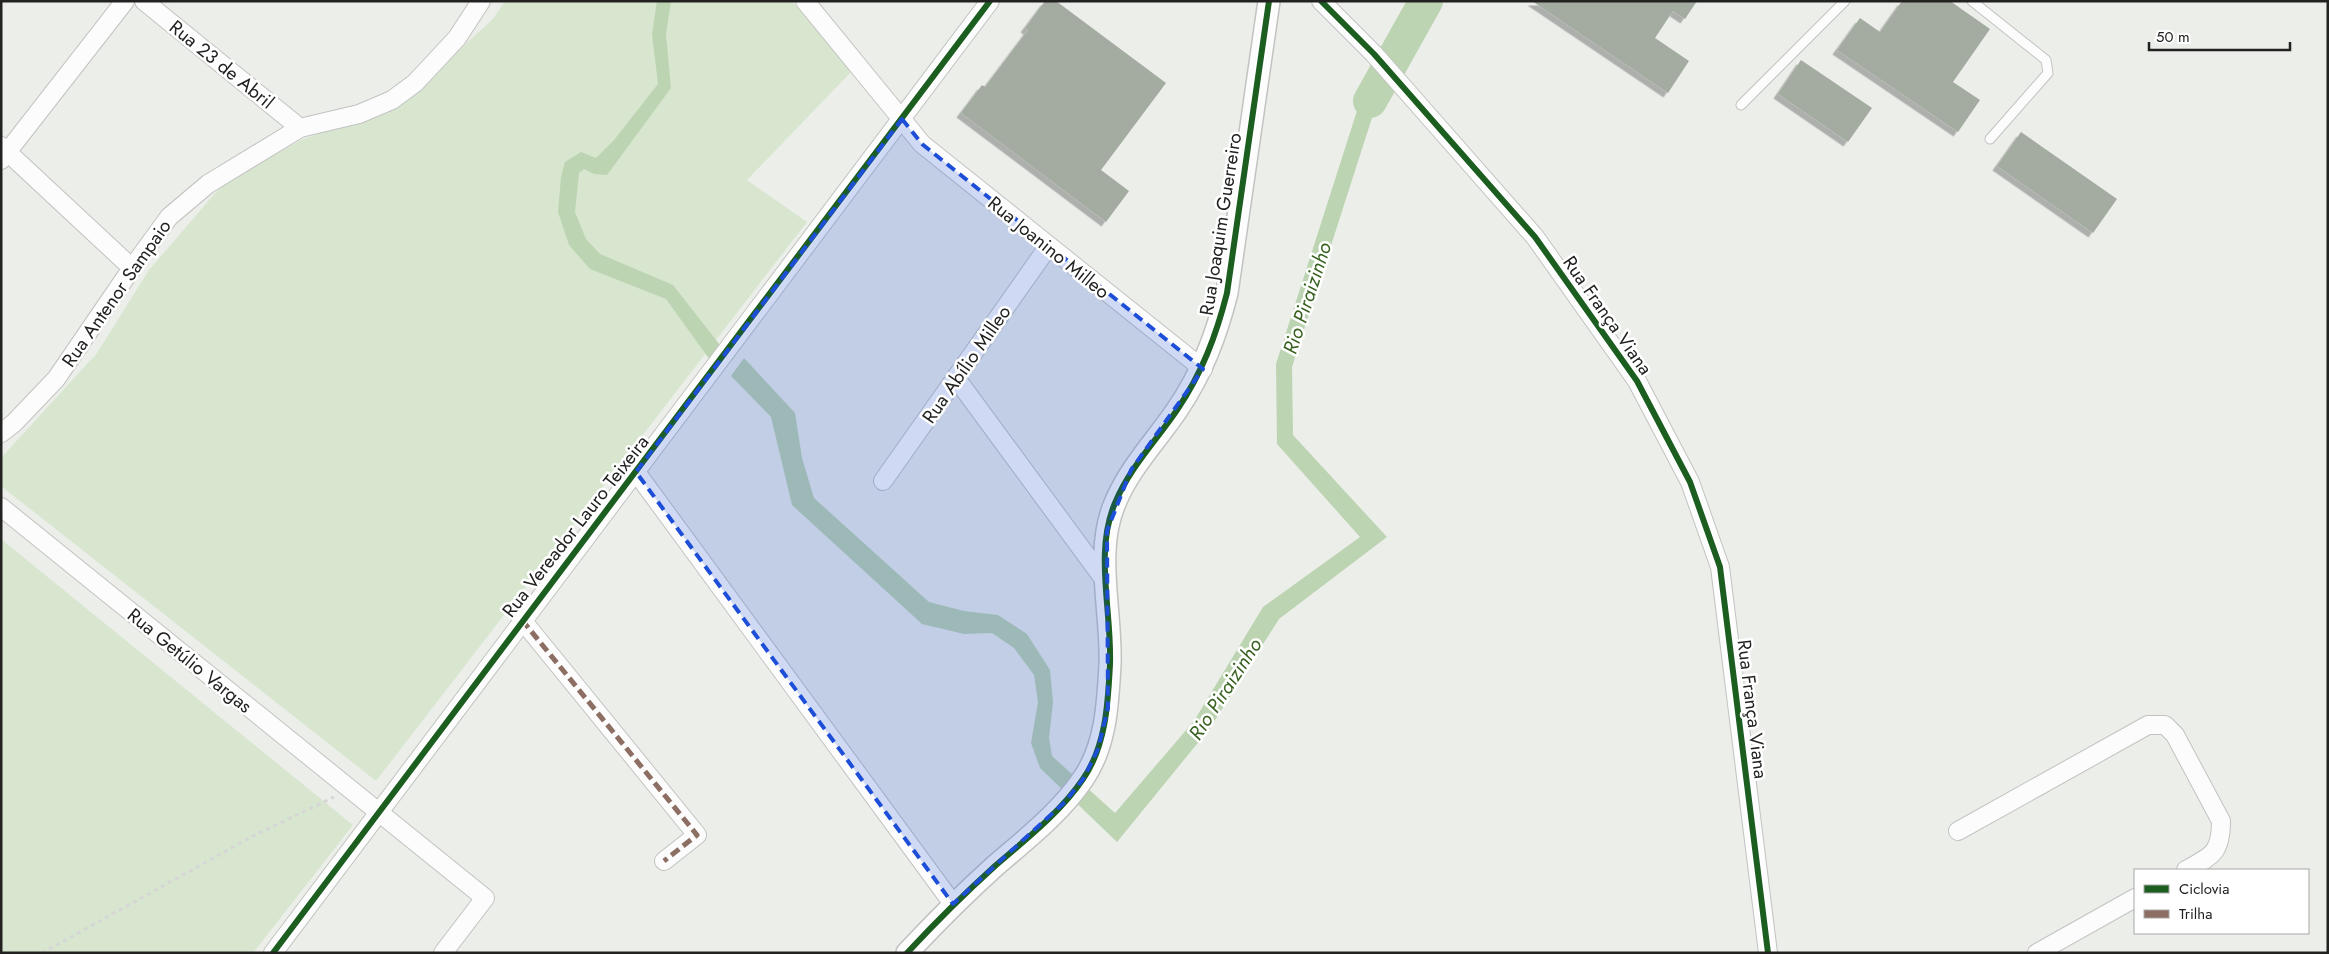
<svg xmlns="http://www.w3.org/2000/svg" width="2329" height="954" font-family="Jost,sans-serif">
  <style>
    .green { fill: #d8e6d0 }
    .water { fill: #bcd4b1 }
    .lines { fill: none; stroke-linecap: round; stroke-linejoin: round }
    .river { stroke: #bcd4b1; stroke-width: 34 }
    .building { fill: #a4aba1; filter: url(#shadow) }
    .service-casing { stroke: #c2c3c1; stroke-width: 11 }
    .minor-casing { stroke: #c2c3c1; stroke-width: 20 }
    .tertiary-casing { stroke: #c2c3c1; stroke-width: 24 }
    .path { stroke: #d5d6d5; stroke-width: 3; stroke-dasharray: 4 4; stroke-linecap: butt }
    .service { stroke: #fcfcfc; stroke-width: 9 }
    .minor { stroke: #fcfcfc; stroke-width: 18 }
    .tertiary { stroke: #fcfcfc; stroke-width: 21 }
    .quiet { stroke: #8d6e63; stroke-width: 5; stroke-dasharray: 10 5; stroke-linecap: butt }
    .cycleway-casing { stroke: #fff; stroke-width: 9 }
    .cycleway { stroke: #1b5e20; stroke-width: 6 }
    .marked { fill: #1d4ed8; fill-opacity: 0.2; stroke: #1d4ed8; stroke-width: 4; stroke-dasharray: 10 6; stroke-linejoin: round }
    .labels { text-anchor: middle; stroke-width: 5; stroke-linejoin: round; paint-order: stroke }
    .street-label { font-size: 19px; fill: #222321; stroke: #fff }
    .water-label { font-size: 20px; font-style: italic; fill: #386120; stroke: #fff }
  </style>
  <defs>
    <filter id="shadow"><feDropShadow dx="-4.5" dy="4.5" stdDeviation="0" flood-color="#0004"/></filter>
  </defs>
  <rect width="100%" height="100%" fill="#eceeea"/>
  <!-- green -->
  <path class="green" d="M505 1H792L852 71 747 180 807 222 376 781 1 486V458L97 353 149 270 217 191 236 176 303 139 394 109 493 19Z
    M1 539 353 825 253 953H1Z"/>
  <!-- water -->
  <path class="water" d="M657 1H671L666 34 671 88 607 175 594 174 584 169 579 173 575 212 586 239 600 254 673 285 720 345 710 360 666 299 590 269 569 245 558 212 561 177 565 162 581 152 596 158 614 140 658 84 652 34Z
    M1411 1H1441L1408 61 1388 40Z
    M1382 66 1393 74 1379 96 1292 367 1293 435 1387 537 1279 619 1210 728 1117 842 1040 768 1031 743 1038 702 1034 675 1014 648 992 633 964 634 922 624 792 505 771 417 731 376 744 358 795 413 802 458 814 498 929 602 964 611 998 615 1027 634 1050 670 1053 702 1049 738 1052 756 1115 813 1194 721 1263 607 1360 537 1277 444 1276 364 1363 92Z"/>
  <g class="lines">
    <!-- river -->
    <path class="river" d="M1370 101 1426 1"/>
  </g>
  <!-- building -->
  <path class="building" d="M1045 1H1056L1166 83 1101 170 1129 191 1106 222 961 113 982 85 985 87 1028 30 1025 28Z
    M1532 1H1697L1685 19 1673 11 1655 38 1689 61 1668 93Z
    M1902 1H1950L1990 29 1953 82 1980 100 1958 132 1837 50 1860 18 1880 32Z
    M1801 60 1872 108 1848 142 1778 94Z
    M2021 132 2117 199 2093 233 1997 166Z"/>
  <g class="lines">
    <!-- service casing -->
    <g class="service-casing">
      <path id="service" d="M1972 1 2046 60 2048 73 1990 139
        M1741 105 1845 1"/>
    </g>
    <!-- minor casing -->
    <g class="minor-casing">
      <path id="minor" d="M144 1 300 128
        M805 1 922 144 1203 369
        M1321 1 1374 54 1535 237 1637 381 1690 482 1720 567 1768 953
        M1 146 132 268
        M1 160 125 1
        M956 378 1106 582
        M1 433 14 423 56 379 132 268 169 217 208 184 300 128 359 114 392 100 415 83 457 38 481 1
        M636 472 953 904
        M883 481 1048 247
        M1 507 485 898 443 953
        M522 620 697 835 664 861
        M1958 831 2148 725H2165L2175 735 2221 821C2221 853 2212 856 2186 870
        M273 953 990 1
        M2037 953 2135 898"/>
    </g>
    <!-- tertiary casing -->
    <g class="tertiary-casing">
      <path id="tertiary" d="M907 953C935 923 964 894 995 866 1025 840 1060 813 1083 779 1106 746 1108 703 1110 664 1112 612 1094 552 1115 503 1130 467 1156 441 1177 410 1202 373 1216 336 1227 293L1269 1"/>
    </g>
    <!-- path -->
    <path class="path" d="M42 953 253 836 334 797"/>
    <!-- service -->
    <use href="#service" class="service"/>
    <!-- minor -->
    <use href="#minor" class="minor"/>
    <!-- tertiary -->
    <use href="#tertiary" class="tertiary"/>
    <!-- quiet -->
    <path class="quiet" d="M522 620 697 835 664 861"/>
    <!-- cycleway casing -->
    <g class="cycleway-casing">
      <path id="cycleway" d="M1321 1 1374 54 1535 237 1637 381 1690 482 1720 567 1768 953
        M273 953 990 1
        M907 953C935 923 964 894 995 866 1025 840 1060 813 1083 779 1106 746 1108 703 1110 664 1112 612 1094 552 1115 503 1130 467 1156 441 1177 410 1202 373 1216 336 1227 293L1269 1"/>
    </g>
    <!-- cycleway -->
    <use href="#cycleway" class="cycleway"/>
  </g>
  <!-- marked area -->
  <path class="marked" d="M902 119 922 144 1203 369 1131 470 1107 531 1108 708 1098 749 1084 778 1065 802 953 904 636 472Z"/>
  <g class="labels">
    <!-- street labels -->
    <g class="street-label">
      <text transform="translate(222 64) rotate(39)" y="7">Rua 23 de Abril</text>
      <text transform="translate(1220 224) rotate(-81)" y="7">Rua Joaquim Guerreiro</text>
      <text transform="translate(1049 247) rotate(39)" y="7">Rua Joanino Milleo</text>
      <text transform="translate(116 293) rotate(-55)" y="7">Rua Antenor Sampaio</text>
      <text transform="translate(1608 315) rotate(55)" y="7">Rua França Viana</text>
      <text transform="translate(966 364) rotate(-55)" y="7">Rua Abílio Milleo</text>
      <text transform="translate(575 526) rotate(-52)" y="7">Rua Vereador Lauro Teixeira</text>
      <text transform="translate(190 660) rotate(39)" y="7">Rua Getúlio Vargas</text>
      <text transform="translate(1753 709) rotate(83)" y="7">Rua França Viana</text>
    </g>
    <!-- water labels -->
    <g class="water-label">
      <text transform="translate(1307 298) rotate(-72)" y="7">Rio Piraizinho</text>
      <text transform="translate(1225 689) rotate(-57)" y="7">Rio Piraizinho</text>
    </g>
  </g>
  <!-- border -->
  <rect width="2329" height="954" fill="none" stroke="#222321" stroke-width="5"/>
  <!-- legend -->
  <rect x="2134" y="869" width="175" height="65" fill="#ffffff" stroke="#a7a7a6"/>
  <rect x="2144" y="885" width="25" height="8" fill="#1b5e20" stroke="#a7a7a6"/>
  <text x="2179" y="894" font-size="15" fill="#222321">Ciclovia</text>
  <rect x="2144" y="910" width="25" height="8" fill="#8d6e63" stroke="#a7a7a6"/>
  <text x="2179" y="919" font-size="15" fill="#222321">Trilha</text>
  <!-- scale -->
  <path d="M2149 42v8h141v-8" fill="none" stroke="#222321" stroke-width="2.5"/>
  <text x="2156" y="42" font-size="15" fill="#222321" stroke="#ffffff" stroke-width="4" paint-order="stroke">50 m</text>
</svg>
